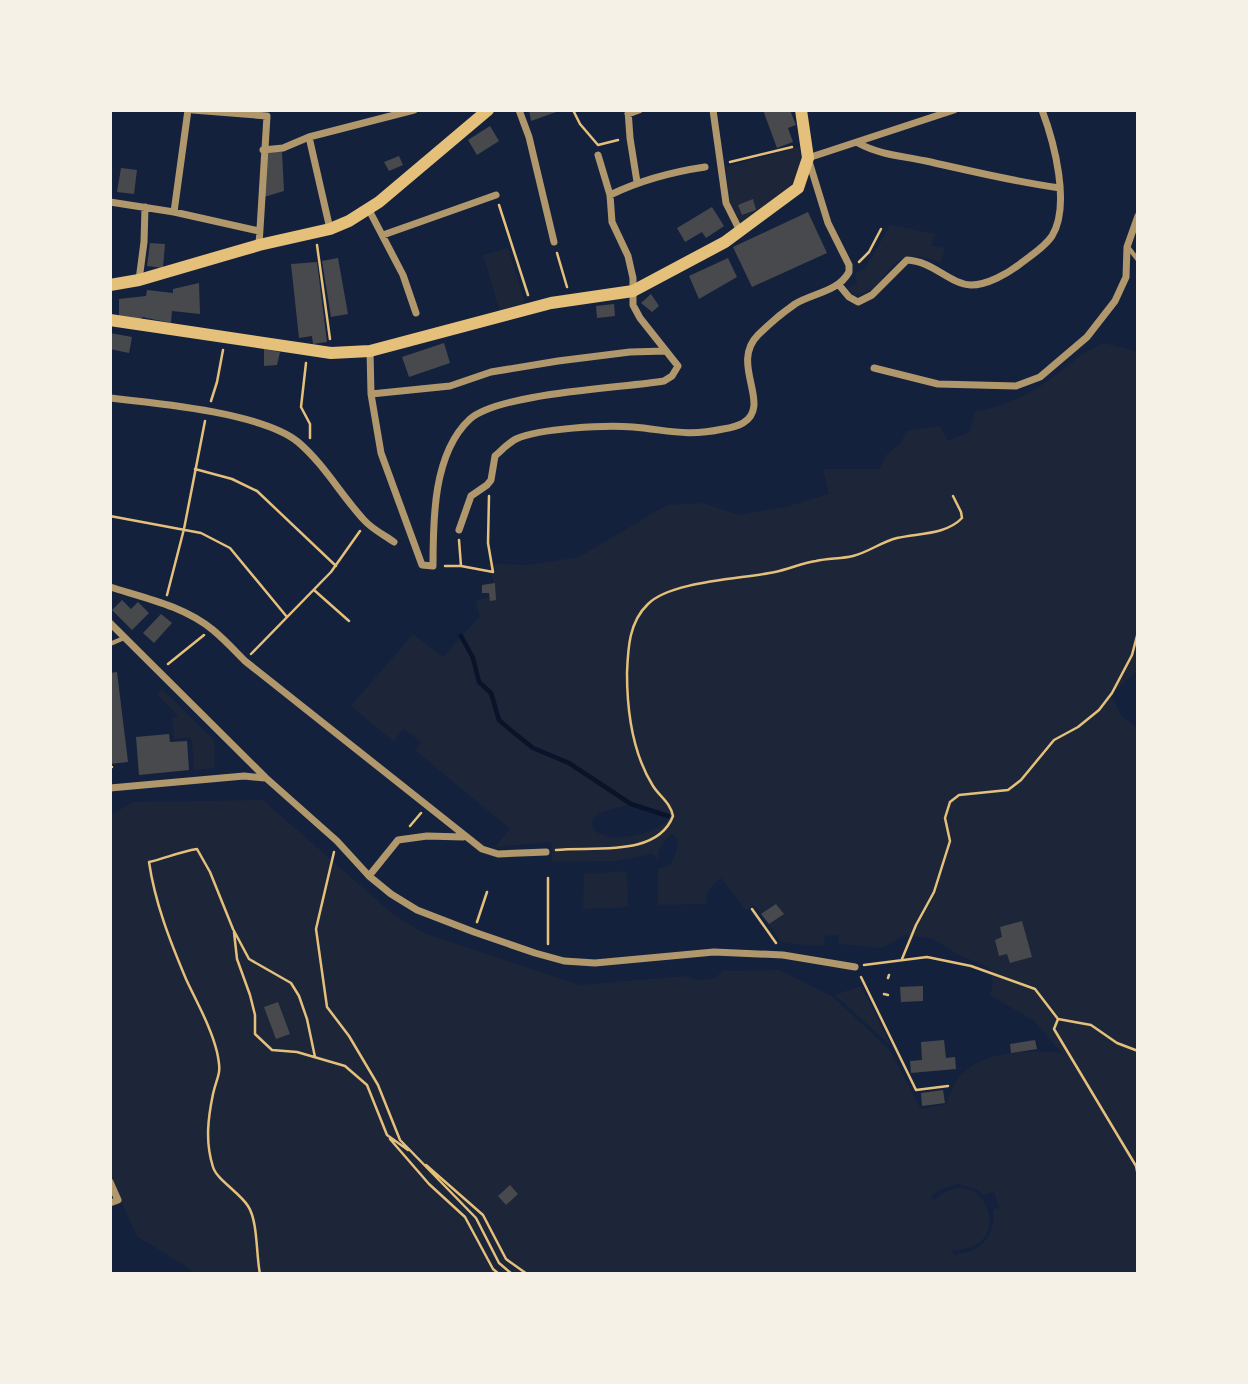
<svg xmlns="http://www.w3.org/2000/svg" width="1248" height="1384" font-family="'Noto Sans',sans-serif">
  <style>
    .green { fill: #1d2539; fill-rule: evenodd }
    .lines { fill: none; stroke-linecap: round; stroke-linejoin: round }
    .stream { stroke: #0b132b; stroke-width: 4.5 }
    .building { fill: #48494c }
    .path { stroke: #e5c07b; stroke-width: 2.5 }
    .service { stroke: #b1986c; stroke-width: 4.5 }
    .minor { stroke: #b1986c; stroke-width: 7 }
    .primary { stroke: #e5c07b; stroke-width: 12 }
  </style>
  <rect width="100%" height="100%" fill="#14213d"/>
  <!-- green -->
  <path class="green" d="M799 147C807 186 767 208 740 227L729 202 726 167Z
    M890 225 935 234 931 246 945 248 941 263C882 239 895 289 855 296L847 288 857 284 855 274 866 267Z
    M508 248 526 306 500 312 483 255Z
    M1104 343 1138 352V670L1111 694 1121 715 1138 729V1274H194L190 1269 137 1236 110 1177V816L132 802 263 800 394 915 424 933 580 985 685 976 699 980 716 978 722 971 779 970 833 997 889 1049 921 1109 946 1104C950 1095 954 1082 961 1075 985 1050 1031 1049 1062 1053L1034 1021 990 995 993 984 990 968 957 954 933 939 904 935 883 948 839 944 838 935 824 936 825 945 814 946 781 942 769 924 783 914 777 904 761 914 754 905 746 910 721 878 708 890 706 904 658 905V869L670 865C676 855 682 842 673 834 664 838 657 850 658 859L652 854 617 861 552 862 551 842 495 847 510 829 415 750 421 742 404 729 393 741 351 706 413 634 443 657 480 616 475 601 491 596 496 590 488 564 528 565 579 557 667 505 703 503 739 515 789 506 829 494 823 469H880L885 456 901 443 906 431 940 426 948 441 970 432 975 411C1003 407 1027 396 1050 379 1071 364 1079 354 1104 343ZM631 804 665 814 668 816 666 823C645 835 616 844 595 831L591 822 599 813ZM957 1184 976 1189 984 1195 994 1192 999 1207 993 1210C997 1234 981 1252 957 1254V1256L954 1255 952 1250C1022 1250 982 1155 934 1200L931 1197 939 1190Z
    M162 689 214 740 215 768 194 770 192 741 190 737 174 739 172 717 178 716 157 694Z
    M627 871 628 907 583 909 584 874Z
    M861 986 891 1046 835 995Z"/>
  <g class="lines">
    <!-- stream -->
    <path class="stream" d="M461 636 473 658 479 682 491 693 499 720 513 732 533 748 569 763 631 804 668 816"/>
  </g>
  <!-- building -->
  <path class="building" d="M529 110H559V111L531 121Z
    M763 110H790L796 125 788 128 793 142 777 148Z
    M490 126 499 141 477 155 468 140Z
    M267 152H282L284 191 264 197Z
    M399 156 403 165 389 171 384 162Z
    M121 168 137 170 134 194 117 192Z
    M753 199 756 210 742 215 738 205Z
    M712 207 724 226 706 238 702 232 685 242 677 228Z
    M808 212 827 253 752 287 733 247Z
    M150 243 165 244 163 268 147 266Z
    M338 258 348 314 331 317 322 261Z
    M728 258 737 277 699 299 689 276Z
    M317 262 327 342 313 344 312 336 299 338 291 264Z
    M199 283 200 314 172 311 171 323 142 317 141 320 119 316V299L146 296 147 290 173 293V289Z
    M651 294 659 306 652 312 641 303Z
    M614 304 615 316 597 318 596 306Z
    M110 333 132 337 129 353 110 349Z
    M444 343 450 363 409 377 402 357Z
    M264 349 280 352 277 365 264 366Z
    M495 583 496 600 490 601 489 593H482V585Z
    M122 600 131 609 138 602 149 613 132 630 112 610Z
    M161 614 172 623 154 643 143 633Z
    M117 672 128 762 110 764V673Z
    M169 734 170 742 187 741 189 770 139 775 136 737Z
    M776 904 784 914 769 924 761 914Z
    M1022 921 1032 957 1010 963 1007 954 999 956 995 940 1002 937 1000 927Z
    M923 986V1001L901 1002 900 987Z
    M278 1002 290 1034 276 1039 264 1007Z
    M944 1040 946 1058 955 1057 956 1069 911 1073 910 1061 922 1060 921 1042Z
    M1035 1040 1037 1049 1011 1053 1010 1044Z
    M943 1090 945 1103 922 1106 921 1093Z
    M510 1185 518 1194 506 1205 498 1196Z"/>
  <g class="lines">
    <!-- path -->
    <path class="path" d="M573 110 580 124 598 145 618 140
      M730 162 792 147
      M499 205 528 295
      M317 245 330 339
      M557 253 567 287
      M859 262 869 252 881 229
      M306 363 301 407 310 424V438
      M211 401 217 382 223 350
      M195 469 232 479 257 491 336 566
      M110 516 201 533 230 548 287 617
      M445 566H461L459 540
      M461 566 493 572 488 543 489 496
      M314 590 349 621
      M167 595 184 529 205 421
      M251 654 331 572 360 531
      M168 664 204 635
      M110 767H112
      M410 826 421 813
      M556 850C592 846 657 858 673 816 670 802 660 797 653 786 633 754 627 710 627 673 628 648 629 622 648 604 671 581 742 579 775 572 789 569 802 563 816 561 828 558 841 559 853 556 869 552 881 542 897 538 918 533 946 535 962 518L961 512 953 496
      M334 852 316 929 327 1007 349 1036 378 1085 400 1140 476 1218 499 1263 512 1274
      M752 909 776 943
      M477 922 487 892
      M234 932 237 959 250 995 255 1015V1034L272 1050 297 1052 345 1066 367 1085 387 1135 408 1150
      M548 944V878
      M902 959 916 925 934 892 950 841 945 818 950 802 959 795 1008 790 1021 780 1054 740 1078 727 1099 710 1112 693 1132 655 1138 632
      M864 965 927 957 971 966 1035 989 1058 1019 1091 1025 1117 1043 1138 1051
      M861 977 916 1090 948 1086
      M888 978 889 975
      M884 994 888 995
      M1058 1019 1054 1029 1136 1166 1138 1176
      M390 1139 429 1184 465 1217 493 1269 499 1274
      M426 1165 483 1215 506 1259 527 1274
      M260 1274C256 1255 258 1221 248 1206 239 1192 217 1180 213 1167 205 1142 208 1118 213 1094 218 1073 222 1075 217 1052 211 1027 197 1003 186 979 170 941 155 903 149 862 166 858 179 852 197 849L210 872 233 929 249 959 291 983 299 996 307 1019 315 1057"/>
    <!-- service -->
    <path class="service" d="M1128 247 1138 260
      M110 644 124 638"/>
    <!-- minor -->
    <path class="minor" d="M193 110 267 116 259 245
      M519 110 529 137 554 242
      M628 110 630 138 637 182
      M713 110 726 203 740 231
      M628 114 639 110
      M309 137 330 229
      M858 143C880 155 903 156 926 161 971 171 1015 182 1060 188
      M263 150 283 148 309 137 414 110
      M610 195C641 180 671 172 705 167
      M110 202 174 212 259 231
      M369 210 403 275 416 313
      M174 212 188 110
      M383 235 496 195
      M139 280 144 242 145 207
      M839 285 849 297 858 302 872 295 907 260C933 261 949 284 971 285 987 285 1007 274 1020 264 1031 255 1044 248 1052 236 1071 205 1054 142 1042 110
      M370 351 371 394 381 453 422 565 433 566C433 520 433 453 470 419 499 393 622 388 664 381L672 376 678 366 640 318 633 305V278L628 256 612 222 610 195 598 155
      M874 368 938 384 1016 386 1040 377 1087 337 1115 301 1126 277 1127 247 1138 216
      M371 394 450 386 491 372 558 361 630 352 666 351
      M110 398C157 403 263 413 298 442 324 464 341 495 364 520 372 529 384 535 394 542
      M459 530 471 496 487 485 491 480 495 456C501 451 508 443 516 439 540 428 605 425 633 427 668 430 686 437 723 429 729 428 738 426 743 423 773 405 729 364 758 335 769 324 782 313 795 304 813 293 838 292 849 272V265L828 223 808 158 954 110
      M110 587C145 598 184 606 213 630 224 639 235 651 245 661L482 849 498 854 546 852
      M110 623 266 778 337 841 369 876 391 894 417 910 474 932 535 953 564 961 595 963 714 952 783 955 855 967
      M110 788 244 776 265 778
      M369 876 398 840 427 836 463 837
      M110 1182 118 1200 110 1203"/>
    <!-- primary -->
    <path class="primary" d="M110 285 139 280 259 245 330 229 349 221 379 202 488 110
      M110 320 331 353 370 351 551 303 633 291 725 242 798 188 808 158 801 110"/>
  </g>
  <!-- border -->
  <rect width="1248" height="1384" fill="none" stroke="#f6f1e7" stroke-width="224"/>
</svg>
